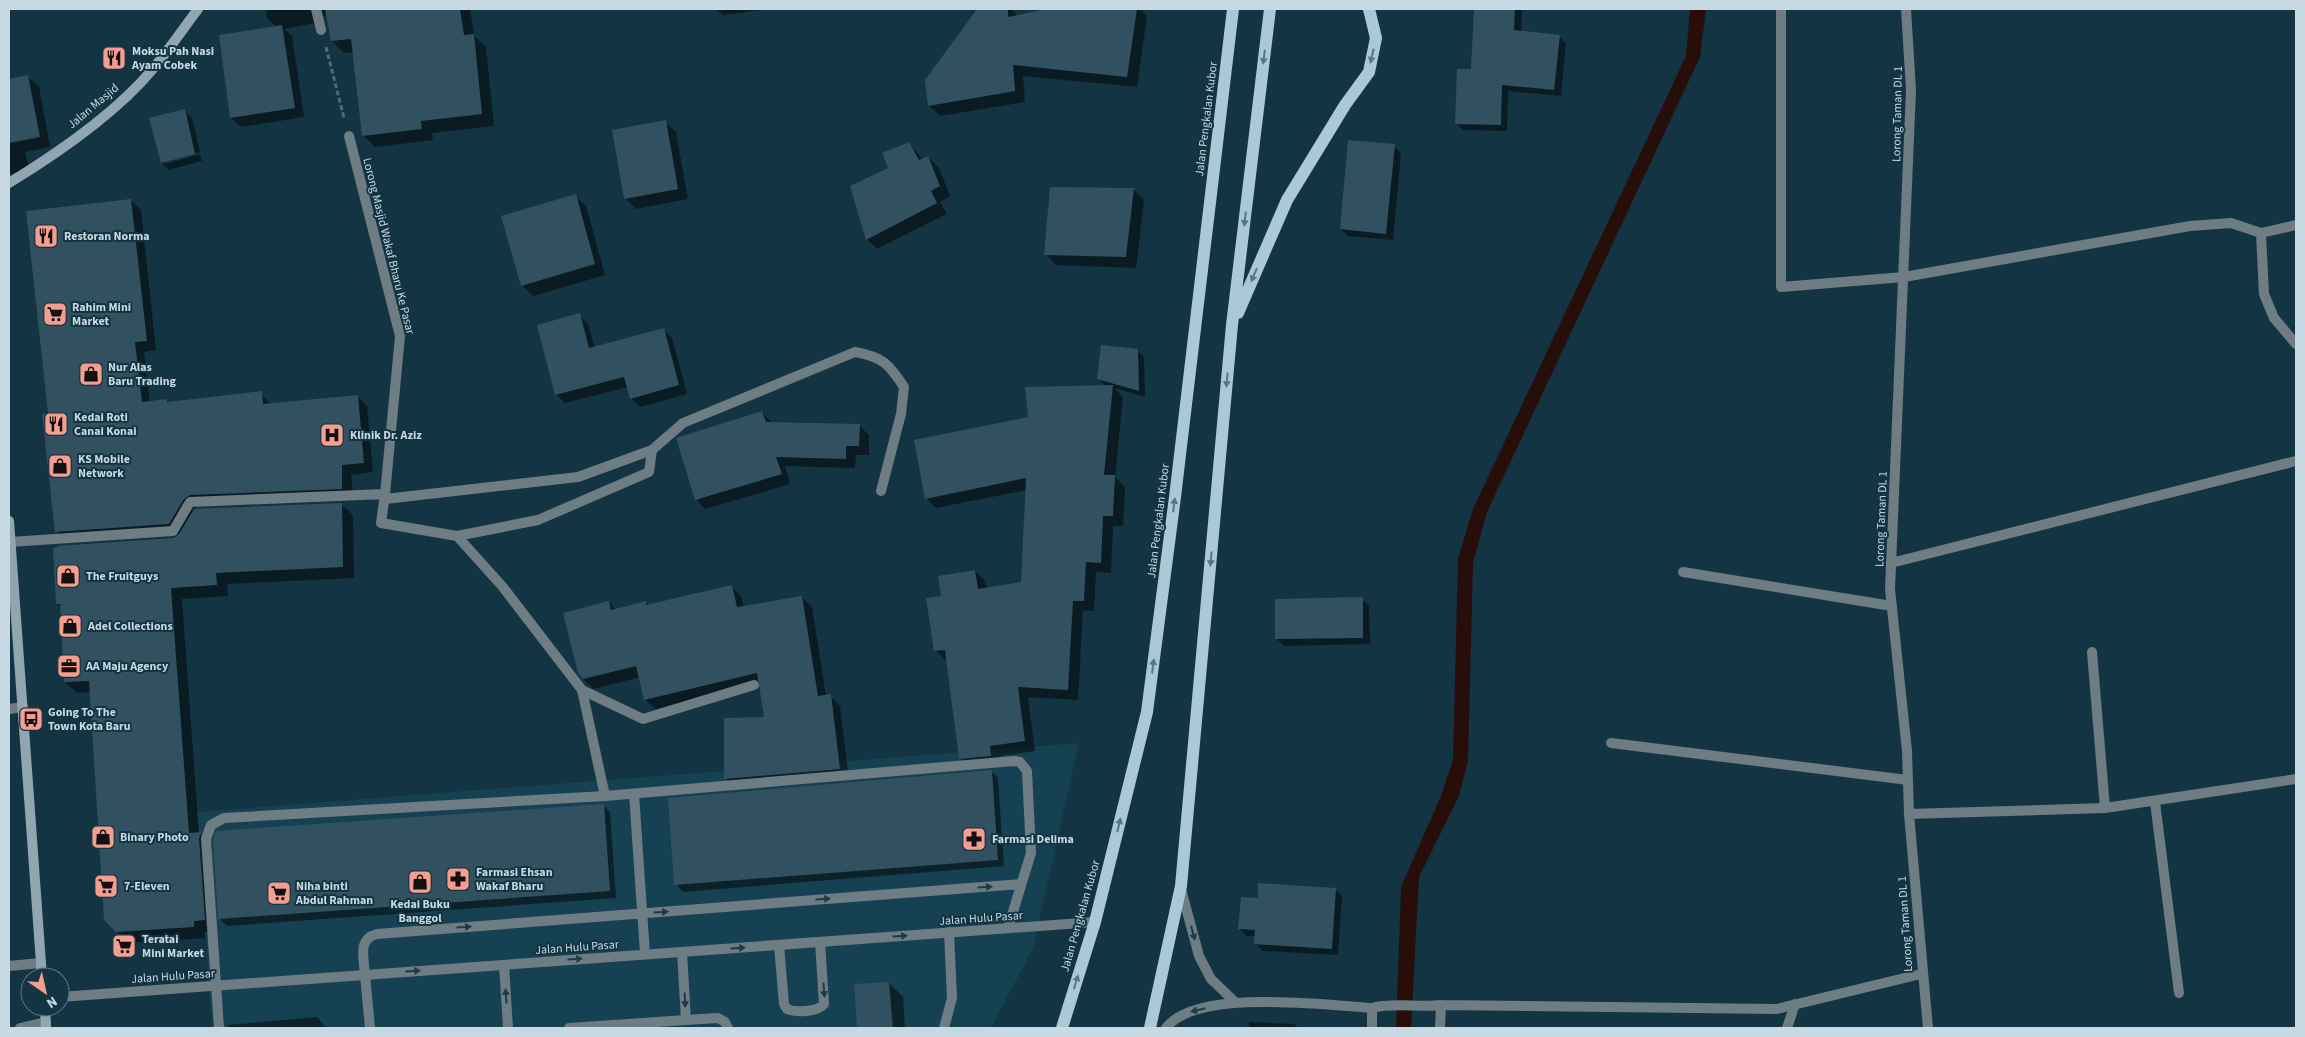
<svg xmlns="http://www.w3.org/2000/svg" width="2305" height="1037" font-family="'Source Sans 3',sans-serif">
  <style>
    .built { fill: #164152 }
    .water { fill: #280e0a }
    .shadow { fill: #0007 }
    .building { fill: #325160 }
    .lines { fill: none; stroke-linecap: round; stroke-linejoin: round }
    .path { stroke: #4f6b77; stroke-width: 3; stroke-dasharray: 5 2.5; stroke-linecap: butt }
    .lane { stroke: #6e7c83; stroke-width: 10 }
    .street { stroke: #6e7c83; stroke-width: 10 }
    .secondary { stroke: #90a7b2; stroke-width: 10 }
    .primary { stroke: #abc8d7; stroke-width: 12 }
    .oneway { fill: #577785 }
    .oneway2 { fill: #1c3b48 }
    .labels { text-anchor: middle; stroke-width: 4; stroke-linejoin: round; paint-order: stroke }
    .poi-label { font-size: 12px; font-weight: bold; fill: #c7d9e2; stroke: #133442; text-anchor: start }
    .street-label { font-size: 12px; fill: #c7d9e2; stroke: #133442 }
  </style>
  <rect width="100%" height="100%" fill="#133442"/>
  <!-- built -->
  <path class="built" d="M1079 743 1033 948 991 1028H212L197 812Z"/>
  <!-- water -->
  <path class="water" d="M1690 9H1706L1700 57 1487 512 1473 563 1468 761 1459 796 1419 877 1411 1028H1396L1401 887 1441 796 1453 760 1458 559 1473 509 1686 56Z"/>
  <!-- shadow -->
  <path class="shadow" d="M266 9H470L474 36 486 47 494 126 432 133 433 140 375 147 363 135 354 52 344 53 332 41 327 15 323 16 321 22 284 29 292 36 304 117 241 127 231 118 223 65 276 27 267 18Z
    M716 9H767L723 15Z
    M978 9H1012L1018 16 1053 9H1140L1147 16 1137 87 1023 76 1025 102 940 116 929 106 927 80Z
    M1476 9H1522L1521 32 1559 36 1566 43 1561 96 1508 91 1507 131 1463 130 1456 123 1472 70Z
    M28 77 39 87 50 147 25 152 29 170 9 174V80Z
    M185 111 192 118 200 152 165 161V164L200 154 202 161 169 170 162 163 150 119Z
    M665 122 676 132 688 199 636 209 625 198Z
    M909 143 923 160 928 157 939 168 950 196 940 202 947 214 877 249 867 239 889 169Z
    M1394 146 1401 153 1393 240 1348 236 1341 229Z
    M1133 189 1144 200 1136 268 1056 265 1046 254Z
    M575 196 586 206 605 275 533 296 522 285Z
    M131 200 141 210 156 350 144 352 150 403 167 401 169 403 261 393 271 405 357 396 367 406 373 472 351 475 353 491 200 505 191 510 341 504 353 515 354 578 227 584 228 596 182 599 199 834 212 845 210 852 216 932H205V938L129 943 117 932 91 692 77 693 65 682 61 608 57 604 182 534 67 542 57 531 50 414Z
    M579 315 588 324 595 348 663 329 672 338 687 394 640 407 631 398 628 387 565 403 556 394Z
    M1137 350 1144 357 1145 397 1114 388 1123 397 1115 477 1125 487 1123 526H1113L1111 573 1096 572 1094 611 1083 610 1078 700 1028 697 1035 751 1000 756V766L970 769 960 758 947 661 936 651 943 597 975 571 985 581 987 589 1022 584 1027 490 936 508 926 498 1029 418 1106 386 1098 378Z
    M762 412 772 423 859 425 869 435V455H856L855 468 785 466 790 484 705 509 696 499Z
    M731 586 741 596 744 607 802 597 812 607 826 696H830L840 706 849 779 735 788 725 778 766 719 760 684 655 709 645 699 640 677 594 689 583 679 609 602 616 610 645 603 648 606Z
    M1362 599 1369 606 1370 644 1284 646 1277 639Z
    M991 771 998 778 1004 866 683 892 676 884Z
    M603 805 610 812 616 898 227 926 220 919 214 840Z
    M1335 889 1342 896 1338 955 1263 951 1256 944V936H1247L1240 929 1259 900Z
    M889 983 903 997 905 1028H858L856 985Z
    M317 1017 326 1028H227L228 1025Z
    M1249 1022 1294 1024 1298 1028H1249Z
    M717 1027 718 1028H698Z"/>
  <!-- building -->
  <path class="building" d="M325 9H460L464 35 474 34 482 114 421 121 422 129 362 136 351 39 331 41Z
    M977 9H1008V17L1047 9H1137L1127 77 1013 65 1015 91 928 106 925 80Z
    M1474 9H1515L1514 30 1560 35 1554 90 1502 85 1501 125 1455 124 1457 69H1471Z
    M282 25 295 108 230 118 219 35Z
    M28 75 40 137 9 143V79Z
    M185 109 195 154 161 163 149 118Z
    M666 120 678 189 624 199 612 130Z
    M1348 140 1395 144 1386 234 1340 229Z
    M909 142 919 160 928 156 940 186 931 191 937 203 866 240 850 186 888 168 882 153Z
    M1050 187 1134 188 1126 257 1044 255Z
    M576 194 595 264 521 286 501 216Z
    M131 199 147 341 135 342 142 402 167 399V402L262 391 263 404 358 395 364 463 342 465V489L190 495 184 499 169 524 55 532 42 414 48 413 26 211Z
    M580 313 589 348 664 328 679 385 630 399 624 377 555 395 537 325Z
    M1101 345 1138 349 1139 391 1097 379Z
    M1113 385 1104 475H1115L1113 516H1103L1101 563 1086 562 1084 601H1073L1068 690 1018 687 1025 741 990 746 991 756 959 759 945 650 934 651 926 598 941 596 938 576 975 570 978 589 1021 582 1026 478 925 499 914 440 1028 417 1025 387Z
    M762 411 766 422 860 424 859 446H846V459L776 457 782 474 695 500 676 438Z
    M342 503 343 567 216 573 217 585 171 588 189 833 201 832 199 839 205 920 194 921V927L116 932 104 920 89 681 64 682 60 604H56L53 548H57V546L174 538 179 534 194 509Z
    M732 585 737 607 802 596 818 696 831 694 840 769 724 779V718L764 717 757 673 644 700 636 666 583 679 578 673 563 613 609 601 611 610 646 601V605Z
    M1363 597V638L1275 639V599Z
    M992 770 998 860 674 885 668 798Z
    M604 804 610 891 218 919 213 840 216 831Z
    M1258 883 1336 888 1332 949 1254 944 1255 930 1238 929 1241 897 1258 898Z
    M889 982 893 1028H857L854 984Z"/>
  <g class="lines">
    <!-- path -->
    <path class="path" d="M326 47 344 118"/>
    <!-- lane -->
    <path class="lane" d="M1781 9V287L1904 277
      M582 690 643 719 754 685
      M9 709 23 707
      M634 794 645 954
      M779 945 784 1004 787 1009C796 1013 818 1012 824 1004L820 942
      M504 965 508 1028
      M9 966 41 963
      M365 975C364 958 357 939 377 934L1021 884
      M686 1020 718 1018 725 1022 728 1028
      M20 1028 46 1022
      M219 1028 206 839 211 825 224 818 605 796 1014 761 1020 762 1027 771 1031 853 1008 928
      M569 1028 686 1020 682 952
      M1787 1028 1795 1004"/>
    <!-- street -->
    <path class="street" d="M316 9 321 30
      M1906 9 1911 90 1890 589 1907 751 1909 814 1928 1028
      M349 136 400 336 385 494
      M2261 233 2264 294 2274 318 2296 344
      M1904 277 2190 226 2231 223 2261 233 2296 225
      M385 499 578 477 652 450
      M457 536 538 520 649 472 652 450 683 423 855 352C883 357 889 364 904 387L901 414 881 491
      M10 542 173 531 190 502 385 494 381 523 457 536 502 586 582 690 605 796
      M1891 563 2296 461
      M1683 572 1892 606
      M2092 652 2105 808
      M1611 743 1908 780
      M2155 802 2179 993
      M1909 814 2105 808 2296 779
      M1181 889 1199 956 1211 979 1235 1002
      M365 975 370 1028
      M60 997 1095 922
      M1372 1008V1028
      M944 1028 952 998 949 932
      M1166 1028C1196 988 1326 1005 1372 1008 1394 1002 1418 1008 1441 1005L1777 1009 1921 974
      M1440 1028 1441 1005"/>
    <!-- secondary -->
    <path class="secondary" d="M9 183C58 153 115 114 152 70 168 51 183 29 198 9
      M9 521 42 977
      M45 1007 46 1028"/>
    <!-- primary -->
    <path class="primary" d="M1238 313 1287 200 1345 105 1369 72 1376 38 1369 9
      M1062 1028 1095 922 1147 712 1175 497 1233 9
      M1150 1028 1181 886 1232 325 1270 9"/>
  </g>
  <!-- one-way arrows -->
  <defs><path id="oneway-solid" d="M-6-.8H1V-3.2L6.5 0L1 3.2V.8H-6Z" transform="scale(1.25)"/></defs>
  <g class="oneway">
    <use href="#oneway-solid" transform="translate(1372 56) rotate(103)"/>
    <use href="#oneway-solid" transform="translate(1264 57) rotate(97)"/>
    <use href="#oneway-solid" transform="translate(1245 219) rotate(97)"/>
    <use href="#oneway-solid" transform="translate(1254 275) rotate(113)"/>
    <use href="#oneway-solid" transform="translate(1227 380) rotate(95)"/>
    <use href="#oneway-solid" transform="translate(1174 505) rotate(-83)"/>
    <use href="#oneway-solid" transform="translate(1211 559) rotate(95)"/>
    <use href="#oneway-solid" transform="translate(1153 666) rotate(-83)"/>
    <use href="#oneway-solid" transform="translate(1119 825) rotate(-76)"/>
    <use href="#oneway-solid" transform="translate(1076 982) rotate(-73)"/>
  </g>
  <g class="oneway2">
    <use href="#oneway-solid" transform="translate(985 887) rotate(-4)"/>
    <use href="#oneway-solid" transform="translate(823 899) rotate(-4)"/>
    <use href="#oneway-solid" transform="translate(661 912) rotate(-4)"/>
    <use href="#oneway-solid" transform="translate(464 927) rotate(-4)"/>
    <use href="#oneway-solid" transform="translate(1193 933) rotate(75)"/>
    <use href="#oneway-solid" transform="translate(900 936) rotate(-4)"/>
    <use href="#oneway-solid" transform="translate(738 948) rotate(-4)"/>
    <use href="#oneway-solid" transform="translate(575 959) rotate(-4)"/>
    <use href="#oneway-solid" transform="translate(413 971) rotate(-4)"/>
    <use href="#oneway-solid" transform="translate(824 990) rotate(86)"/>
    <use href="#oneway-solid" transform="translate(506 996) rotate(-94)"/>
    <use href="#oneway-solid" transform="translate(685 1000) rotate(87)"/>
    <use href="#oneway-solid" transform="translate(1198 1010) rotate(167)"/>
  </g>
  <!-- icons -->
  <defs>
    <g id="restaurant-square" transform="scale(1.25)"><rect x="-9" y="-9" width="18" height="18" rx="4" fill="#f59d8e" stroke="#133442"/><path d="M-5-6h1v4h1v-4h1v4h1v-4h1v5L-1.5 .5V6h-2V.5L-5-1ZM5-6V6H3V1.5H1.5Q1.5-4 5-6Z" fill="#111"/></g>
    <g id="supermarket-square" transform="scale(1.25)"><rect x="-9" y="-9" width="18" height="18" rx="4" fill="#f59d8e" stroke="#133442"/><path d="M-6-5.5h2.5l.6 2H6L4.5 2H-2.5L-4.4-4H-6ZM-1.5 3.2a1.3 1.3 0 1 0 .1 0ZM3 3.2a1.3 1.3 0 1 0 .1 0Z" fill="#111"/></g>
    <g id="shop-square" transform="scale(1.25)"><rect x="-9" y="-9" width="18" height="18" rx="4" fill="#f59d8e" stroke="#133442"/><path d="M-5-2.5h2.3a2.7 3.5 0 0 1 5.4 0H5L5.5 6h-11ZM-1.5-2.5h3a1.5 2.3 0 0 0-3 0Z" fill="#111"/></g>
    <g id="hospital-square" transform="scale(1.25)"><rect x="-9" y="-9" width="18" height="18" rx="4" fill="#f59d8e" stroke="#133442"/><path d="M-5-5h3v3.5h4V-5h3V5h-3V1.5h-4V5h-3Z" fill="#111"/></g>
    <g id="office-square" transform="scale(1.25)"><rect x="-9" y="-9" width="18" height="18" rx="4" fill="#f59d8e" stroke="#133442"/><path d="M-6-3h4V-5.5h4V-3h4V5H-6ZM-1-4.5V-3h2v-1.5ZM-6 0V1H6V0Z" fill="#111"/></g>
    <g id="bus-square" transform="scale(1.25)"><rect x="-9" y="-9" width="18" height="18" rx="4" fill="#f59d8e" stroke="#133442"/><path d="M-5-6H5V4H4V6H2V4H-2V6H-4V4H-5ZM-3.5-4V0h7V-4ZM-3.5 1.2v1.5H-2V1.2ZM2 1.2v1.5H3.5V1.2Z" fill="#111"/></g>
    <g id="pharmacy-square" transform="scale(1.25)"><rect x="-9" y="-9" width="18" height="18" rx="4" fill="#f59d8e" stroke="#133442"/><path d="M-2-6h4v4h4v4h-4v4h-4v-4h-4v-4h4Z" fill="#111"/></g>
  </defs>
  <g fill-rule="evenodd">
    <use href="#restaurant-square" x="114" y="58"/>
    <use href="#restaurant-square" x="46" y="236"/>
    <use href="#supermarket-square" x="55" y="314"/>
    <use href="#shop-square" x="91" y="374"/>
    <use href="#restaurant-square" x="56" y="424"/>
    <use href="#hospital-square" x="332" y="435"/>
    <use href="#shop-square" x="60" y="466"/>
    <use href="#shop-square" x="68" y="576"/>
    <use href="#shop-square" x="70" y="626"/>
    <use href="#office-square" x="69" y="666"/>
    <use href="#bus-square" x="31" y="719"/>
    <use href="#shop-square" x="103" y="837"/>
    <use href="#pharmacy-square" x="974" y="839"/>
    <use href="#pharmacy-square" x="458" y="879"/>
    <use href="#shop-square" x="420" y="882"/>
    <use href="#supermarket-square" x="106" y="886"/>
    <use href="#supermarket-square" x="279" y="893"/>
    <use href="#supermarket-square" x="124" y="946"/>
  </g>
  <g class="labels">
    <!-- poi labels -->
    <g class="poi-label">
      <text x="132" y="55">Moksu Pah Nasi<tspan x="132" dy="14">Ayam Cobek</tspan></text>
      <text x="64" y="240">Restoran Norma</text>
      <text x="72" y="311">Rahim Mini<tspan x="72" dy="14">Market</tspan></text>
      <text x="108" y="371">Nur Alas<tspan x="108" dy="14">Baru Trading</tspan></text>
      <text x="74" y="421">Kedai Roti<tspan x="74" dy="14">Canai Konai</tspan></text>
      <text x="350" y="439">Klinik Dr. Aziz</text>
      <text x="78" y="463">KS Mobile<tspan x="78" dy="14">Network</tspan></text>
      <text x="86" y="580">The Fruitguys</text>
      <text x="88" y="630">Adel Collections</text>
      <text x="86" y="670">AA Maju Agency</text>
      <text x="48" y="716">Going To The<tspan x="48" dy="14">Town Kota Baru</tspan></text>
      <text x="120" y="841">Binary Photo</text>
      <text x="992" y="843">Farmasi Delima</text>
      <text x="476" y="876">Farmasi Ehsan<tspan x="476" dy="14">Wakaf Bharu</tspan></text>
      <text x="124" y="890">7-Eleven</text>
      <text x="296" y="890">Niha binti<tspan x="296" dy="14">Abdul Rahman</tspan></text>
      <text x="420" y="908" text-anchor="middle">Kedai Buku<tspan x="420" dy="14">Banggol</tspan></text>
      <text x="142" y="943">Teratai<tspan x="142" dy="14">Mini Market</tspan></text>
    </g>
    <!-- street labels -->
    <g class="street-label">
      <text transform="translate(93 106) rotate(-40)" y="4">Jalan Masjid</text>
      <text transform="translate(1897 114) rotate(-89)" y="4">Lorong Taman DL 1</text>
      <text transform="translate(1206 119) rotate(-83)" y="4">Jalan Pengkalan Kubor</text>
      <text transform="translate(389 246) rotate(76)" y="4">Lorong Masjid Wakaf Bharu Ke Pasar</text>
      <text transform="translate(1881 519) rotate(-88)" y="4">Lorong Taman DL 1</text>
      <text transform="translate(1158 521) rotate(-83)" y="4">Jalan Pengkalan Kubor</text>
      <text transform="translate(1080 916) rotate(-74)" y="4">Jalan Pengkalan Kubor</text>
      <text transform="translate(981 918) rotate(-4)" y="4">Jalan Hulu Pasar</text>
      <text transform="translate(1905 924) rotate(-94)" y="4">Lorong Taman DL 1</text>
      <text transform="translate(577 947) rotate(-4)" y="4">Jalan Hulu Pasar</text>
      <text transform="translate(173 976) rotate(-4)" y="4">Jalan Hulu Pasar</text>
    </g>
  </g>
  <!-- border -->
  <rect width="2305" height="1037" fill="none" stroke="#c7d9e2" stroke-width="20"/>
  <!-- north arrow -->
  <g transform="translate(45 992) rotate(146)"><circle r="24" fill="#133442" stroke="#5b7682"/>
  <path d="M0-4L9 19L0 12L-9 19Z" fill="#f59d8e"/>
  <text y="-8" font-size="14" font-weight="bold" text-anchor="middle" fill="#c7d9e2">N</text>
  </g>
</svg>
